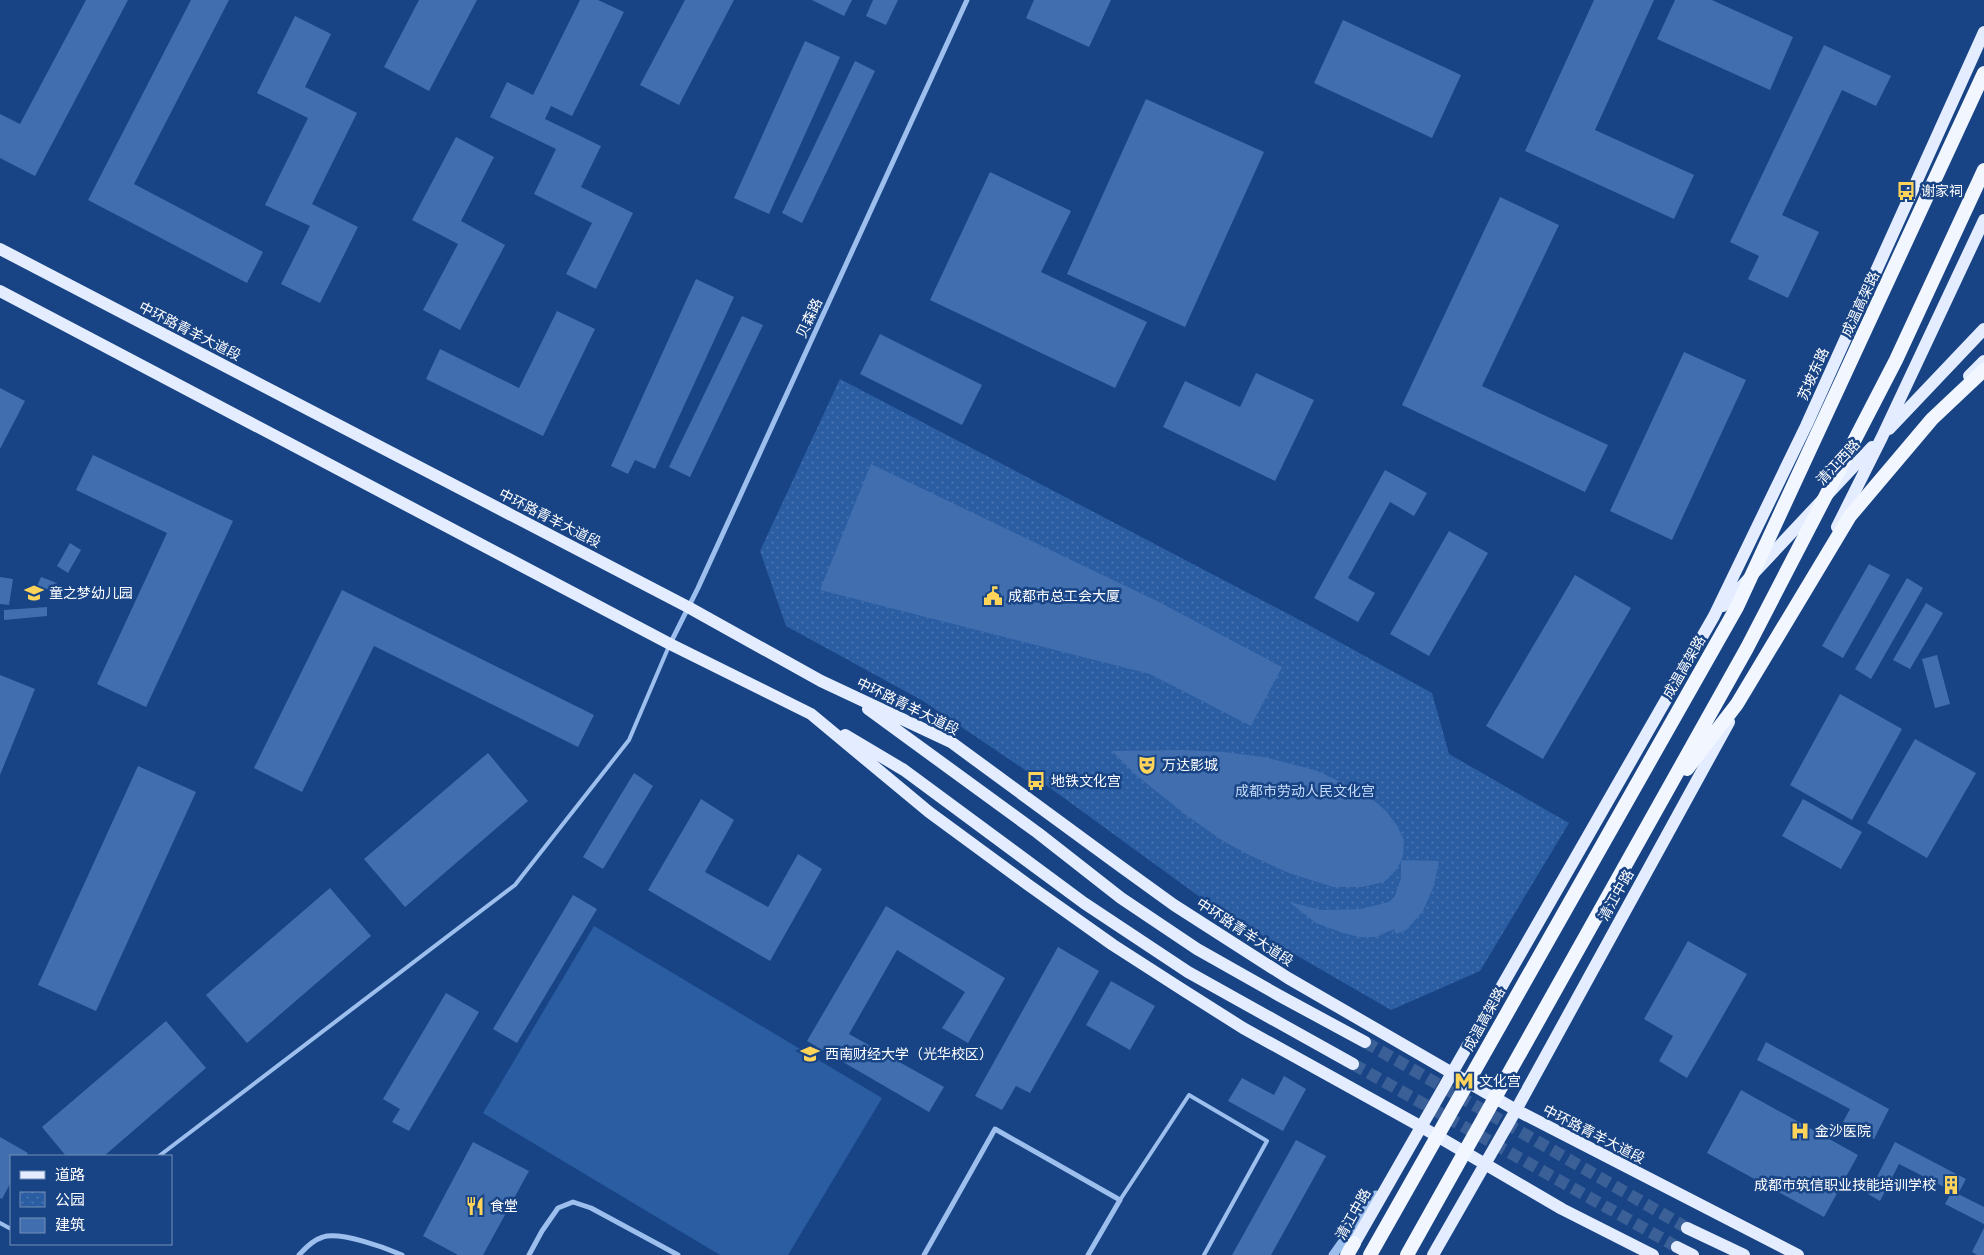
<svg xmlns="http://www.w3.org/2000/svg" width="1984" height="1255" font-family="'Public Sans','Noto Sans SC',sans-serif">
  <style>
    .park { fill: url(#park-dots) }
    .garden { fill: #2b5da3 }
    .building { fill: #406eaf }
    .lines { fill: none; stroke-linecap: round; stroke-linejoin: round }
    .primary-tunnel { stroke: #3b6097; stroke-width: 12; stroke-dasharray: 12 6; stroke-linecap: butt }
    .service { stroke: #9dbfed; stroke-width: 4 }
    .minor { stroke: #9dbfed; stroke-width: 5 }
    .tertiary { stroke: #9dbfed; stroke-width: 9 }
    .primary { stroke: #e3edff; stroke-width: 12 }
    .trunk { stroke: #f1f6ff; stroke-width: 14 }
    .trunk-bridge { stroke: #f1f6ff; stroke-width: 14 }
    .labels { text-anchor: middle; stroke-width: 5; stroke-linejoin: round; paint-order: stroke }
    .poi-label { font-size: 14px; fill: #fff; stroke: #184485; text-anchor: start }
    .street-label { font-size: 14px; fill: #fff; stroke: #184485 }
    .park-label { font-size: 14px; fill: #c3daf9; stroke: #184485 }
  </style>
  <defs>
    <pattern id="park-dots" width="8" height="8" patternUnits="userSpaceOnUse" patternTransform="scale(1.25)"><rect width="8" height="8" fill="#2b5da3"/><path d="M2 2h.1M6 6h.1" fill="none" stroke="#4b75b1" stroke-width="1.8" stroke-linecap="round"/></pattern>
  </defs>
  <rect width="100%" height="100%" fill="#184485"/>
  <!-- park -->
  <path class="park" d="M840 379 1294 617 1432 693 1449 754 1569 823 1480 971 1391 1010 1215 908 1031 774 923 701 786 626 760 551Z"/>
  <!-- garden -->
  <path class="garden" d="M594 926 882 1098 788 1255H720L483 1113Z"/>
  <!-- building -->
  <path class="building" d="M86 0H128L35 176 0 158V114L20 124Z
    M191 0H229L134 184 263 252 247 283 88 200Z
    M419 0H477L429 91 384 67Z
    M580 0H598L624 12 572 116 551 106 545 119 601 146 581 187 633 213 596 289 566 274 592 223 534 194 556 149 490 117 507 82 533 95Z
    M685 0H734L679 105 640 85Z
    M812 0H852L844 16Z
    M873 0H898L886 25 866 16Z
    M1034 0H1111L1089 47 1026 18Z
    M1594 0H1654L1595 130 1694 175 1674 219 1525 151Z
    M1675 0H1712L1793 37 1770 90 1657 39Z
    M295 16 331 34 305 87 357 113 312 204 358 227 320 303 281 284 310 226 265 205 308 118 257 93Z
    M1343 20 1461 75 1432 138 1314 83Z
    M805 41 840 57 769 214 734 198Z
    M1824 45 1891 76 1876 106 1842 90 1782 215 1819 232 1788 298 1748 279 1759 256 1730 242Z
    M855 61 875 71 802 223 782 213Z
    M1146 99 1264 152 1185 327 1067 274Z
    M456 137 494 157 461 221 505 245 460 330 423 310 458 244 412 220Z
    M990 172 1071 211 1041 272 1147 322 1115 388 930 300Z
    M1500 197 1559 225 1482 386 1608 445 1585 492 1402 405Z
    M696 279 734 297 655 469 635 460 628 474 611 466Z
    M557 311 595 329 543 436 426 379 440 349 519 388Z
    M742 316 763 325 690 477 669 467Z
    M880 334 982 385 962 425 860 374Z
    M1684 352 1746 380 1672 540 1610 511Z
    M1256 373 1314 400 1275 481 1163 427 1185 381 1240 407Z
    M0 388 25 401 0 449Z
    M93 455 233 521 146 707 97 684 167 533 76 490Z
    M871 464 1157 601 1282 667 1251 726 1150 674 820 590Z
    M1385 470 1427 493 1414 516 1390 502 1348 578 1375 593 1358 622 1314 598Z
    M1449 531 1488 553 1429 656 1390 634Z
    M70 543 81 550 68 573 57 566Z
    M1869 564 1890 575 1843 658 1822 646Z
    M1575 575 1631 608 1543 759 1486 726Z
    M0 577 13 579 9 605 0 604Z
    M41 577 57 583 53 592 37 586Z
    M1907 578 1923 588 1871 679 1855 669Z
    M342 590 594 715 578 747 374 646 302 792 254 768Z
    M1926 603 1943 613 1910 669 1893 660Z
    M47 607V616L4 620V610Z
    M1937 655 1950 704 1935 708 1922 659Z
    M0 675 35 689 0 775Z
    M1840 694 1902 729 1852 820 1790 785Z
    M1915 739 1976 773 1927 858 1867 823Z
    M1181 750 1224 752 1264 757 1315 770 1365 793 1386 811 1396 824 1404 840 1403 856 1397 869 1384 882 1362 887H1333L1289 873 1249 855 1223 841 1186 815 1136 775 1112 751Z
    M488 753 528 801 405 907 364 859Z
    M138 766 196 792 96 1011 38 985Z
    M634 773 653 786 603 869 583 857Z
    M701 799 734 820 705 872 768 907 798 854 822 869 770 961 648 890Z
    M1803 799 1862 832 1841 869 1782 836Z
    M1401 860 1439 861 1434 885 1423 911 1406 930 1396 934 1394 929 1376 937H1359L1343 933 1316 923 1289 902 1321 910 1361 909 1389 902 1395 896 1401 878Z
    M330 888 371 936 247 1043 206 995Z
    M573 895 597 909 517 1043 493 1029Z
    M886 906 1005 978 968 1043 942 1028 965 992 897 950 849 1034 944 1087 929 1112 807 1041Z
    M1688 941 1747 974 1687 1078 1659 1061 1673 1036 1644 1019Z
    M1058 947 1099 971 1030 1093 1016 1086 1002 1110 975 1096Z
    M1111 981 1155 1006 1130 1050 1086 1025Z
    M446 993 479 1012 409 1131 392 1122 400 1109 383 1099Z
    M166 1021 206 1068 104 1156H66L42 1127Z
    M1766 1042 1889 1109 1874 1139 1843 1122 1850 1109 1757 1060Z
    M1284 1076 1306 1089 1283 1131 1228 1101 1242 1078 1274 1095Z
    M1741 1090 1858 1155 1824 1217 1707 1153Z
    M0 1137 28 1153 26 1156H11V1182L2 1199 0 1198Z
    M1296 1140 1326 1156 1271 1255H1232Z
    M473 1142 529 1171 483 1255H458L423 1236Z
    M1895 1142 1966 1179 1958 1194 1984 1207V1224L1945 1204 1952 1191 1899 1164 1880 1201 1868 1194Z
    M1984 1228V1255H1977L1972 1252Z"/>
  <g class="lines">
    <!-- primary-tunnel -->
    <path class="primary-tunnel" d="M1365 1042 1687 1228
      M1353 1064 1677 1247"/>
    <!-- service -->
    <path class="service" d="M159 1156 515 885 629 740 669 646
      M1120 1200 1189 1095 1267 1141 1204 1255
      M0 1223 11 1229"/>
    <!-- minor -->
    <path class="minor" d="M670 644 698 588 967 0
      M299 1255C306 1247 313 1240 323 1237 340 1231 386 1248 402 1255
      M529 1255 542 1231 558 1208 573 1202 591 1208 678 1255
      M924 1255 995 1129 1120 1200 1088 1255"/>
    <!-- tertiary -->
    <path class="tertiary" d="M1333 1255 1376 1195"/>
    <!-- primary -->
    <path class="primary" d="M0 249 688 607 821 681 951 742 1120 866 1174 905 1288 978 1516 1110 1798 1255
      M0 291 670 644 811 714 929 812 1027 884 1113 945 1183 990 1243 1028 1420 1126 1562 1209 1653 1255
      M1969 376 1984 361
      M1889 429 1984 329
      M1837 527 1882 437 1984 220
      M1723 606 1872 447
      M868 709 1038 833 1121 898 1197 949 1280 996 1365 1042
      M845 735 904 770 1084 903 1188 972 1353 1064
      M1687 1228 1744 1255
      M1677 1247 1693 1255
      M1350 1251 1714 616 1806 426 1984 32
      M1433 1255 1516 1110 1729 722"/>
    <!-- trunk -->
    <path class="trunk" d="M1347 1255 1354 1243"/>
    <!-- trunk-bridge -->
    <path class="trunk-bridge" d="M1687 769 1737 704 1850 516 1932 419 1984 370
      M1370 1255 1737 607 1984 73
      M1407 1255 1747 648 1896 360 1984 170"/>
  </g>
  <!-- icons -->
  <defs>
    <g id="bus-bare" transform="scale(1.5)"><path d="M-5-6H5V4H4V6H2V4H-2V6H-4V4H-5ZM-3.5-4V0h7V-4ZM-3.5 1.2v1.5H-2V1.2ZM2 1.2v1.5H3.5V1.2Z" fill="#ffd459" stroke="#184485" stroke-width="2.5" paint-order="stroke"/></g>
    <g id="school-bare" transform="scale(1.5)"><path d="M0-5L7-2L0 1L-7-2ZM-4 1L0 2.5L4 1V4Q0 6-4 4Z" fill="#ffd459" stroke="#184485" stroke-width="2.5" paint-order="stroke"/></g>
    <g id="civic-bare" transform="scale(1.5)"><path d="M-.6-6.5H3V-4.5H.6V-3L4-1V1h2V6H-6V1h2V-1L-.6-3ZM-1.2 2.5V6h2.4V2.5Z" fill="#ffd459" stroke="#184485" stroke-width="2.5" paint-order="stroke"/></g>
    <g id="theatre-bare" transform="scale(1.5)"><path d="M-5-5.5Q0-4 5-5.5V0Q5 5 0 6Q-5 5-5 0ZM-3.3-2.5H-1v1.5H-3.3ZM1-2.5H3.3v1.5H1ZM-2.8 1Q0 5.5 2.8 1Z" fill="#ffd459" stroke="#184485" stroke-width="2.5" paint-order="stroke"/></g>
    <g id="university-bare" transform="scale(1.5)"><path d="M0-5L7-2L0 1L-7-2ZM-4 1L0 2.5L4 1V4Q0 6-4 4Z" fill="#ffd459" stroke="#184485" stroke-width="2.5" paint-order="stroke"/></g>
    <g id="metro-bare" transform="scale(1.5)"><path d="M-5.5 5V-5H-3L0 0L3-5H5.5V5H3V-.5L0 4L-3-.5V5Z" fill="#ffd459" stroke="#184485" stroke-width="2.5" paint-order="stroke"/></g>
    <g id="hospital-bare" transform="scale(1.5)"><path d="M-5-5h3v3.5h4V-5h3V5h-3V1.5h-4V5h-3Z" fill="#ffd459" stroke="#184485" stroke-width="2.5" paint-order="stroke"/></g>
    <g id="building-bare" transform="scale(1.5)"><path d="M-4-6H4V6H1V3H-1V6H-4ZM-2.5-4.3h1.7v1.8h-1.7ZM.8-4.3h1.7v1.8H.8ZM-2.5-1h1.7V.8h-1.7ZM.8-1h1.7V.8H.8Z" fill="#ffd459" stroke="#184485" stroke-width="2.5" paint-order="stroke"/></g>
    <g id="restaurant-bare" transform="scale(1.5)"><path d="M-5-6h1v4h1v-4h1v4h1v-4h1v5L-1.5 .5V6h-2V.5L-5-1ZM5-6V6H3V1.5H1.5Q1.5-4 5-6Z" fill="#ffd459" stroke="#184485" stroke-width="2.5" paint-order="stroke"/></g>
  </defs>
  <g fill-rule="evenodd">
    <use href="#bus-bare" x="1906" y="191"/>
    <use href="#school-bare" x="34" y="593"/>
    <use href="#civic-bare" x="993" y="596"/>
    <use href="#theatre-bare" x="1147" y="765"/>
    <use href="#bus-bare" x="1036" y="781"/>
    <use href="#university-bare" x="810" y="1054"/>
    <use href="#metro-bare" x="1464" y="1081"/>
    <use href="#hospital-bare" x="1800" y="1131"/>
    <use href="#building-bare" x="1951" y="1185"/>
    <use href="#restaurant-bare" x="475" y="1206"/>
  </g>
  <g class="labels">
    <!-- poi labels -->
    <g class="poi-label">
      <text x="1921" y="196">谢家祠</text>
      <text x="49" y="598">童之梦幼儿园</text>
      <text x="1008" y="601">成都市总工会大厦</text>
      <text x="1162" y="770">万达影城</text>
      <text x="1051" y="786">地铁文化宫</text>
      <text x="825" y="1059">西南财经大学（光华校区）</text>
      <text x="1479" y="1086">文化宫</text>
      <text x="1815" y="1136">金沙医院</text>
      <text x="1936" y="1190" text-anchor="end">成都市筑信职业技能培训学校</text>
      <text x="490" y="1211">食堂</text>
    </g>
    <!-- street labels -->
    <g class="street-label">
      <text transform="translate(1860 304) rotate(-65)" y="5">成温高架路</text>
      <text transform="translate(809 318) rotate(-65)" y="5">贝森路</text>
      <text transform="translate(190 331) rotate(27)" y="5">中环路青羊大道段</text>
      <text transform="translate(1813 374) rotate(-66)" y="5">苏坡东路</text>
      <text transform="translate(1838 462) rotate(-47)" y="5">清江西路</text>
      <text transform="translate(550 518) rotate(27)" y="5">中环路青羊大道段</text>
      <text transform="translate(1684 667) rotate(-60)" y="5">成温高架路</text>
      <text transform="translate(908 706) rotate(26)" y="5">中环路青羊大道段</text>
      <text transform="translate(1616 895) rotate(-61)" y="5">清江中路</text>
      <text transform="translate(1245 932) rotate(33)" y="5">中环路青羊大道段</text>
      <text transform="translate(1484 1019) rotate(-61)" y="5">成温高架路</text>
      <text transform="translate(1594 1134) rotate(27)" y="5">中环路青羊大道段</text>
      <text transform="translate(1353 1214) rotate(-61)" y="5">清江中路</text>
    </g>
    <!-- park labels -->
    <g class="park-label">
      <text x="1305" y="796">成都市劳动人民文化宫</text>
    </g>
  </g>
  <!-- legend -->
  <rect x="10" y="1155" width="162" height="90" fill="#184485" stroke="#748fb6"/>
  <rect x="20" y="1171" width="25" height="8" fill="#e3edff" stroke="#748fb6"/>
  <text x="55" y="1180" font-size="15" fill="#ffffff">道路</text>
  <rect x="20" y="1192" width="25" height="15" fill="url(#park-dots)" stroke="#748fb6"/>
  <text x="55" y="1205" font-size="15" fill="#ffffff">公园</text>
  <rect x="20" y="1218" width="25" height="15" fill="#406eaf" stroke="#748fb6"/>
  <text x="55" y="1230" font-size="15" fill="#ffffff">建筑</text>
</svg>
